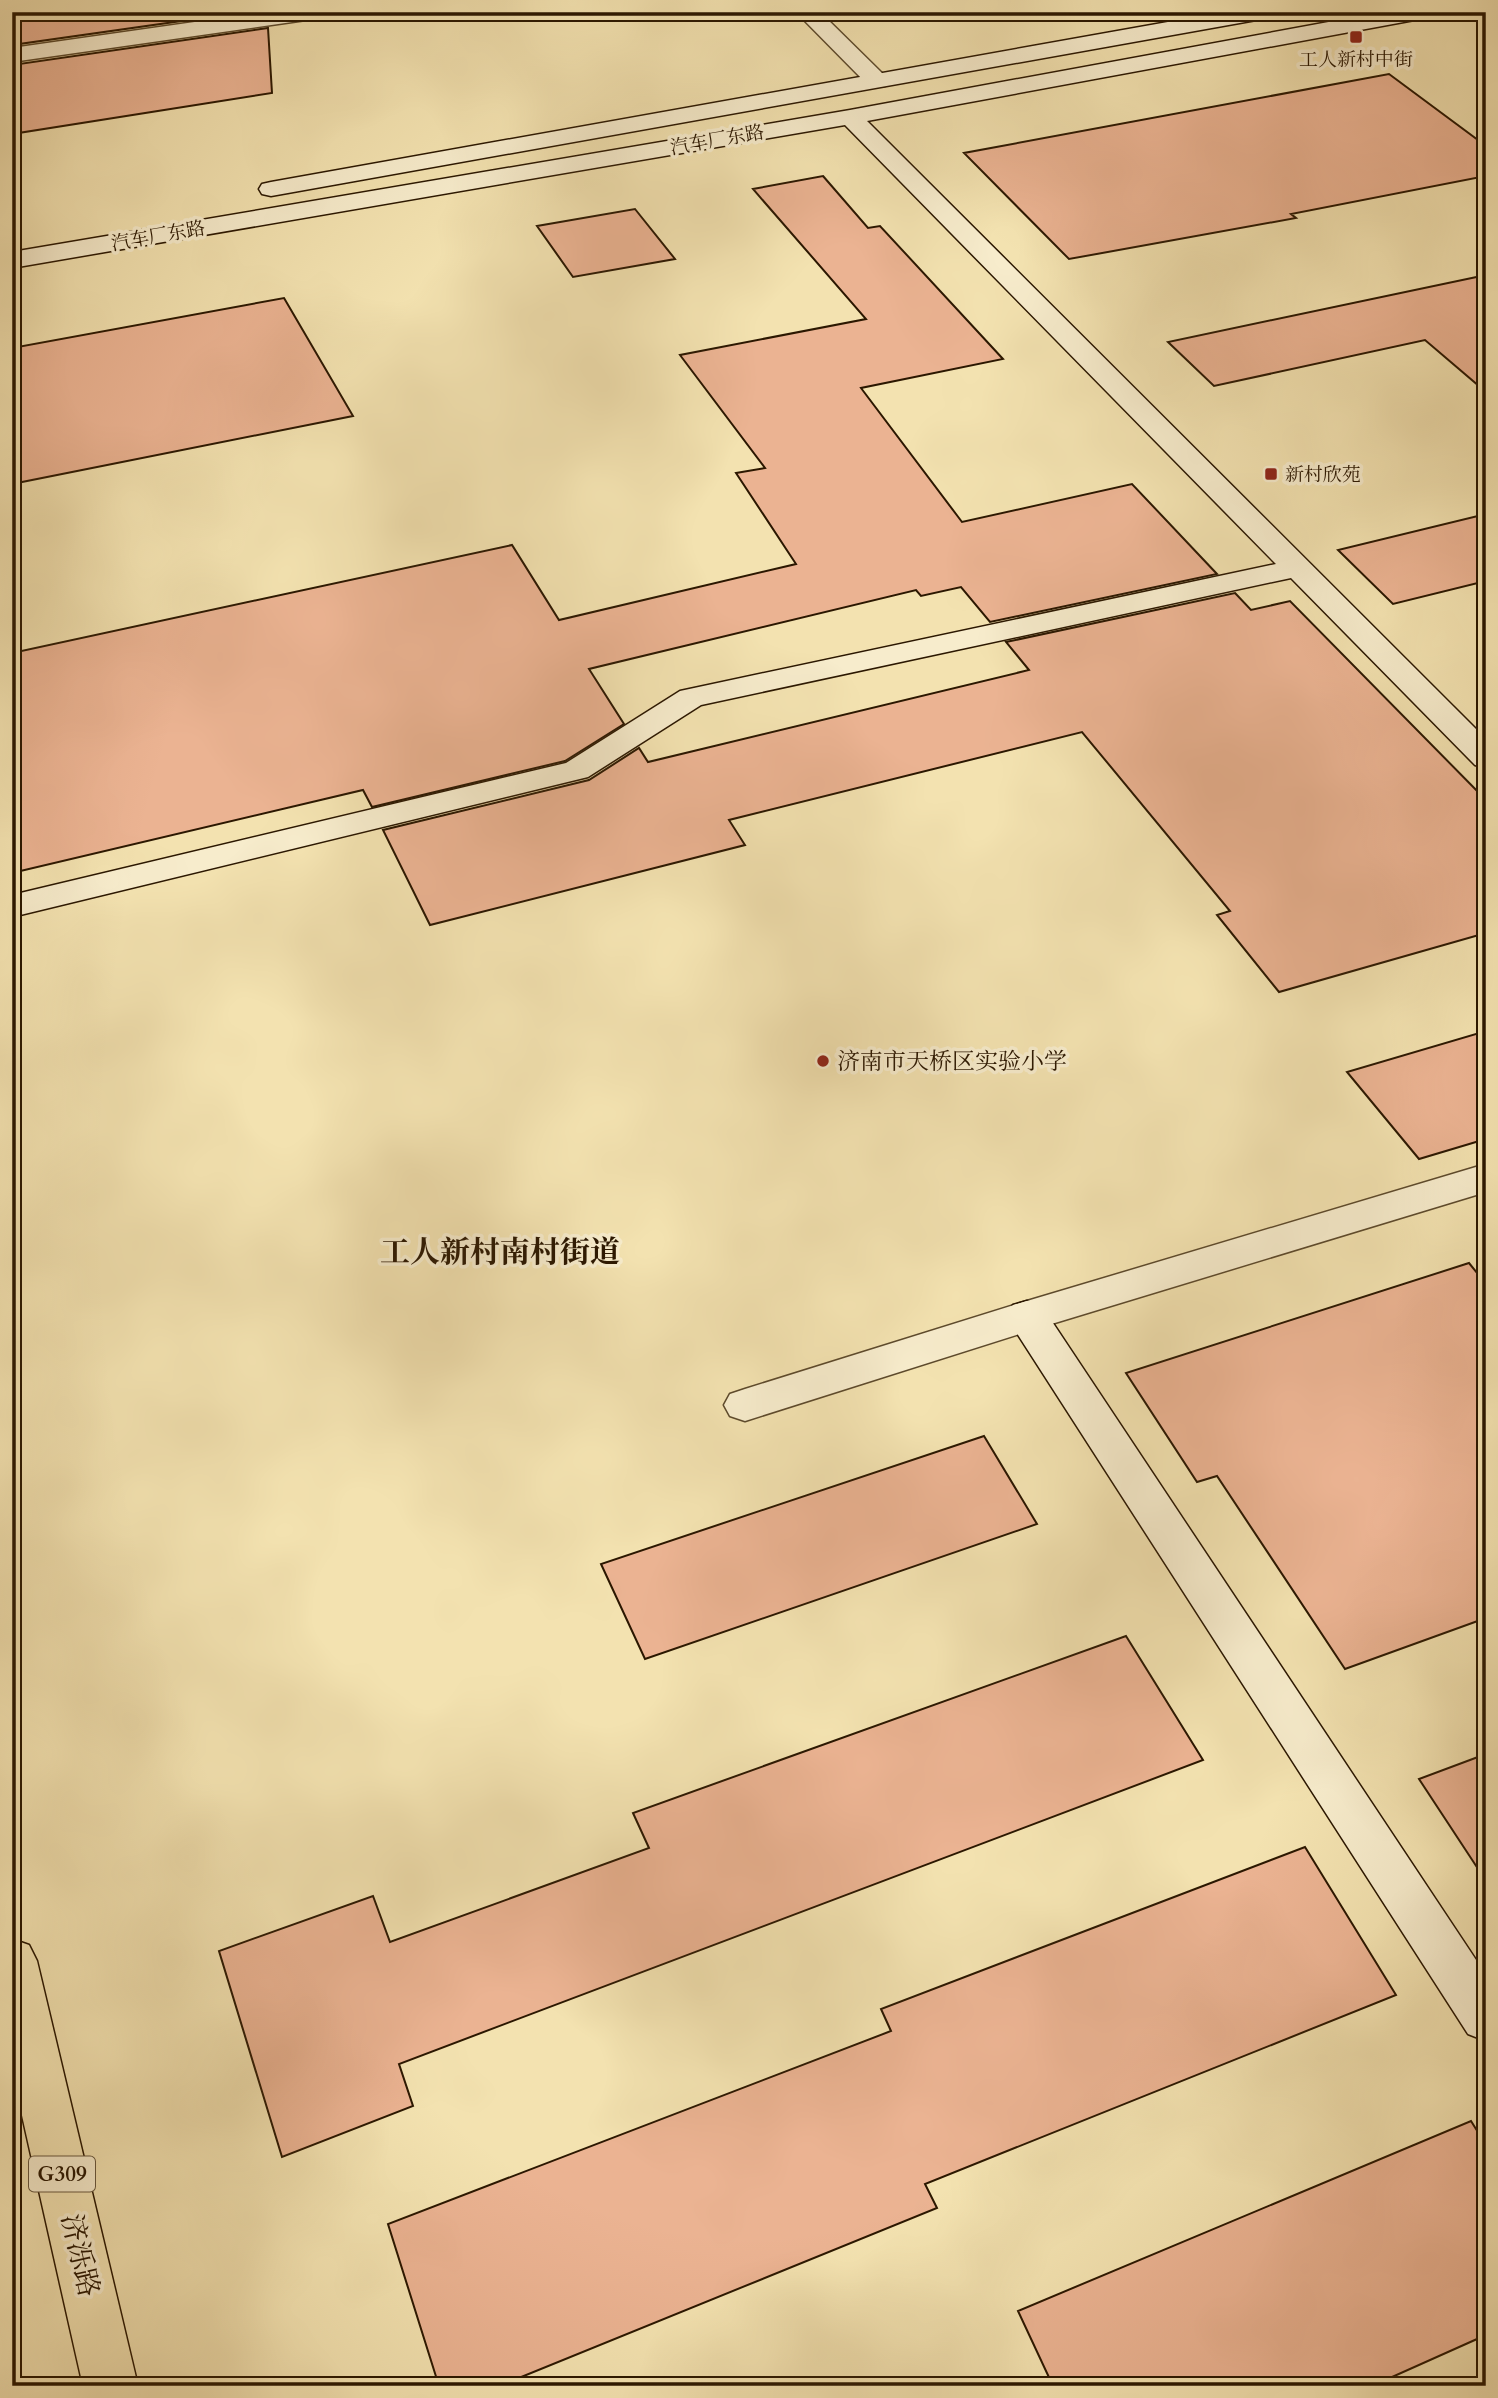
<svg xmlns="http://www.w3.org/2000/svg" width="1498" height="2398" font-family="Cardo,'Noto Serif SC',serif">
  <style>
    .building { fill: #ebb392; stroke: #2b1700; stroke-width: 2 }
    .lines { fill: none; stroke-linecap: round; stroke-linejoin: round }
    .street-casing { stroke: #5d4a2c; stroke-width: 3 }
    .secondary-casing { stroke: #2b1700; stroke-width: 3 }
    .highway-casing { stroke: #2b1700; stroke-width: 3 }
    .street { fill: #f7eccc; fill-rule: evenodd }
    .secondary { fill: #f7eccc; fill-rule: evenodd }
    .highway { fill: #f3e2b0; fill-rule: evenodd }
    .poi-dot { fill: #8f2418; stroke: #f7eccc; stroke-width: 2.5 }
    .labels { text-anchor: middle; stroke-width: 7; stroke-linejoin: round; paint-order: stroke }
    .far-poi-label { font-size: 19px; fill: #2b1700; stroke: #f7eccc }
    .far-street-label { font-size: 19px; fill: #2b1700; stroke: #f7eccc }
    .shield { fill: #f7eccc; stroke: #68573d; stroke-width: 2 }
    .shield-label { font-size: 21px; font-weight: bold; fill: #2b1700 }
    .poi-label { font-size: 23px; fill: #2b1700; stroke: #f7eccc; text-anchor: start }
    .near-street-label { font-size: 28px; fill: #2b1700; stroke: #f7eccc }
    .district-label { font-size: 30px; font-weight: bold; fill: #2b1700; stroke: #f7eccc }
  </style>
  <rect width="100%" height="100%" fill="#f3e2b0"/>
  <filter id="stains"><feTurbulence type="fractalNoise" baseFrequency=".00286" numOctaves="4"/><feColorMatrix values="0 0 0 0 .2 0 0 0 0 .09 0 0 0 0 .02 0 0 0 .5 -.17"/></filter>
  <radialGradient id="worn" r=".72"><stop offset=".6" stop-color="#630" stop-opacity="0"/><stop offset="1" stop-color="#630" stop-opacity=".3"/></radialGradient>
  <!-- building -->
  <path class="building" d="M12 12H245L12 45Z
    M268 28 272 93 12 134V65Z
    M1389 74 1486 146V176L1291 214 1296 218 1069 259 964 153Z
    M823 176 868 228 880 226 1003 359 861 388 962 522 1132 484 1217 574 990 622 961 587 921 596 916 590 589 669 624 724 565 761 372 807 363 790 12 873V653L512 545 559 620 796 564 736 473 765 468 680 355 866 319 753 189Z
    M635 209 675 259 573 277 537 226Z
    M1486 275V392L1425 340 1214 386 1168 342Z
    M284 298 353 416 12 484V348Z
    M1486 514V581L1393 604 1338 550Z
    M1235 593 1251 610 1290 601 1486 800V933L1279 992 1217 915 1230 911 1082 732 729 820 745 845 430 925 383 830 589 780 639 748 648 762 1029 670 1006 642Z
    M1486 1031V1139L1419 1159 1347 1072Z
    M1469 1263 1486 1284V1618L1345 1669 1217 1476 1197 1482 1126 1373Z
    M984 1436 1037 1524 645 1659 601 1564Z
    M1126 1636 1203 1760 399 2064 413 2106 282 2157 219 1951 373 1896 390 1942 649 1848 633 1813Z
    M1486 1754V1881L1419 1779Z
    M1305 1847 1396 1995 925 2184 937 2208 499 2386H439L388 2224 891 2031 881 2009Z
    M1471 2121 1486 2145V2335L1372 2386H1053L1018 2311Z"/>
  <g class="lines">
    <!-- street casing -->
    <g class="street-casing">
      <path id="street" d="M265 12H324L313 19 12 62V48Z
        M796 12H820L885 76 888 81 885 86H869Z
        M1486 1164V1192L1035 1329 745 1421 730 1416 724 1405 730 1394 745 1389 1027 1301Z"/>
    </g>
    <!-- secondary casing -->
    <g class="secondary-casing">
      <path id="secondary" d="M1224 12H1273L1262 19 271 196 262 194 259 189 262 184 271 182Z
        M1383 12H1431L1420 19 867 121 1486 739V768L1475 765 1291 578 701 705 588 777 12 917V895L566 763 680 691 1276 564 845 125 12 268V252L850 110Z
        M1027 1301 1041 1305 1486 1975V2041L1468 2034 1013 1327 1007 1316 1013 1305Z"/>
    </g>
    <!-- highway casing -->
    <g class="highway-casing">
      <path id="highway" d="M12 1939 29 1945 37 1961 138 2386H83L12 2071Z"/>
    </g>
    <!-- street -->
    <use href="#street" class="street"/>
    <!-- secondary -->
    <use href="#secondary" class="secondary"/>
    <!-- highway -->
    <use href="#highway" class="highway"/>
  </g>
  <!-- markers -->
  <g class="poi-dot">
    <rect x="1349" y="30" width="14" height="14" rx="3.5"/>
    <rect x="1264" y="467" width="14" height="14" rx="3.5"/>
    <circle cx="823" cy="1061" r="7"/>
  </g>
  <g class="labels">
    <!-- far-poi labels -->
    <g class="far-poi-label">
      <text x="1356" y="66">工人新村中街</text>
      <text x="1285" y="481" text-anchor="start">新村欣苑</text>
    </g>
    <!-- far-street labels -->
    <g class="far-street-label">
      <text transform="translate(717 139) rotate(-10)" y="7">汽车厂东路</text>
      <text transform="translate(158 235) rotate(-10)" y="7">汽车厂东路</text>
    </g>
    <!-- shield labels -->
    <rect class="shield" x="29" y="2156.5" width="66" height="35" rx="5"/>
    <g class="shield-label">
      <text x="62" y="2181">G309</text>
    </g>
    <!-- poi labels -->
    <g class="poi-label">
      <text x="837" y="1069">济南市天桥区实验小学</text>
    </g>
    <!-- near-street labels -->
    <g class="near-street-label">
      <text transform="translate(81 2255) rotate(77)" y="10">济泺路</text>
    </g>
    <!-- district labels -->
    <g class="district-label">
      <text x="500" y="1262">工人新村南村街道</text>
    </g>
  </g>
  <!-- margin -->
  <rect width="1498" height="2398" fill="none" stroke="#f3e2b0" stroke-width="42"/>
  <rect x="14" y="14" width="1470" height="2370" fill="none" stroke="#2b1700" stroke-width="3.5"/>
  <rect x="21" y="21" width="1456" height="2356" fill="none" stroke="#2b1700" stroke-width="2"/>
  <rect width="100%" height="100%" filter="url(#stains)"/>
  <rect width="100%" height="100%" fill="url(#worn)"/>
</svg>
